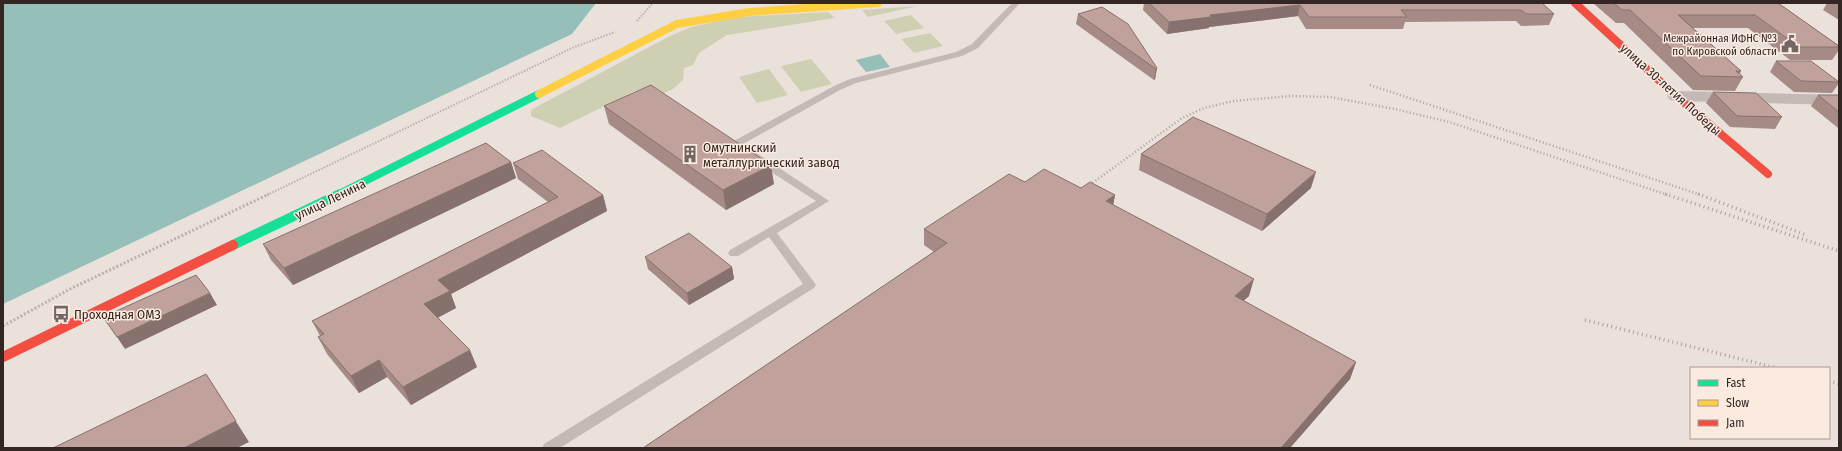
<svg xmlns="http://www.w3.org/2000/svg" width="1842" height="451" font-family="'Fira Sans Condensed',sans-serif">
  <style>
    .green { fill: #cfd0b3 }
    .water { fill: #96bfb9 }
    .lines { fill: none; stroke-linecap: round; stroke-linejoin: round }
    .path-far1 { stroke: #bcb2ad; stroke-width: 2; stroke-dasharray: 1.5 1.5; stroke-linecap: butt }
    .path { stroke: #bcb2ad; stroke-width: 3; stroke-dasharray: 2 2; stroke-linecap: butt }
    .lane { fill: #c4b9b4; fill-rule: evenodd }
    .street { fill: #c4b9b4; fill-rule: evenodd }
    .fast-far1 { stroke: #16e098; stroke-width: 8 }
    .fast { stroke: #16e098; stroke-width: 10 }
    .slow { stroke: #ffcf43; stroke-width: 8 }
    .jam-far1 { stroke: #f24e42; stroke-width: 8 }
    .jam { stroke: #f24e42; stroke-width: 10 }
    .rail-far1 { stroke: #aba29f; stroke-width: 2.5; stroke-dasharray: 1 2.5; stroke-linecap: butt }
    .rail { stroke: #aba29f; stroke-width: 3.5; stroke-dasharray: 1 3.5; stroke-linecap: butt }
    .wall { fill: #a58a85 }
    .shaded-wall { fill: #86716c }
    .building { fill: #c0a19b; stroke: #86716c }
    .labels { text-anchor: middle; stroke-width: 3; stroke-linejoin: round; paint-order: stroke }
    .far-poi-label { font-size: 11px; fill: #332623; stroke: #faeae0; text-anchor: end }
    .street-label { font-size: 13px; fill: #332623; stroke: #faeae0 }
    .poi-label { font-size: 13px; fill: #332623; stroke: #faeae0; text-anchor: start }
  </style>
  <rect width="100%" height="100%" fill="#ebe1db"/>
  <!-- green -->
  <path class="green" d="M918 6 868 17 862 10Z
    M828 12 835 18 727 35 699 53 693 65 684 68 683 80 673 89 655 97 642 89 635 91 560 128 531 116V110L540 105 668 37 691 27 738 17Z
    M911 15 924 28 896 34 884 21Z
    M930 33 943 46 914 53 901 39Z
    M811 59 832 84 801 92 781 66Z
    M769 69 788 95 757 103 739 77Z"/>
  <!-- water -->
  <path class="water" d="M3 3H596L572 34 3 304Z
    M880 54 890 67 866 72 856 60Z"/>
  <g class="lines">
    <!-- path-far1 -->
    <path class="path-far1" d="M637 21 653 3
      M267 195 572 48 615 32"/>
    <!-- path -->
    <path class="path" d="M3 326 70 289 269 194"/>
    <!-- lane -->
    <path class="lane" d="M1012 3H1020L978 48 962 56 856 83 840 90 743 144 829 201 777 233 814 282 816 285 814 288 560 448H542L544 444 803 284 769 237 738 256H730L728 253 730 250 816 201 736 149 733 143 734 141 834 86 850 79 956 52 972 44Z"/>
    <!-- street -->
    <path class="street" d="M1676 91 1839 95V105L1676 101 1670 100 1667 96 1670 92Z"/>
    <!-- fast-far1 -->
    <path class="fast-far1" d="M337 195 539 94"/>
    <!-- fast -->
    <path class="fast" d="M233 245 340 194"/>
    <!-- slow -->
    <path class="slow" d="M539 94 677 24 749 12 878 3"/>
    <!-- jam-far1 -->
    <path class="jam-far1" d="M1575 3 1676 96 1768 174"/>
    <!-- jam -->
    <path class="jam" d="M3 357 233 245"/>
    <!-- rail-far1 -->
    <path class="rail-far1" d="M1370 85 1701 195
      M1084 189 1182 118 1204 108 1234 101 1290 96 1330 97 1395 109 1449 122 1668 195"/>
    <!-- rail -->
    <path class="rail" d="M1665 194 1839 251
      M1698 194 1806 235
      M1585 320 1777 368
      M1829 381 1839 384"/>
  </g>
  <!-- wall -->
  <path class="wall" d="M1144 3H1542L1554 14 1549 25 1521 26 1516 21 1405 22 1403 29H1306L1298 16 1209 27V28L1167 34 1143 10Z
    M1593 3H1778L1839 46V50L1832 60H1790L1748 28H1693L1741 71 1740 74 1743 77 1735 91 1693 90 1624 23H1616Z
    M1827 3H1839V20L1823 10Z
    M1078 14 1157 68 1155 79 1154 80 1076 24Z
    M1776 61 1839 82V83L1832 93 1794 92 1770 72Z
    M1713 92 1782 117 1775 129 1730 127 1706 103Z
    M1818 95H1839V128H1838L1811 106Z
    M604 106 774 184 726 210 609 124Z
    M1141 154 1311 188 1262 231 1139 170Z
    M511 162 516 178 293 285 271 260 263 244Z
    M513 163 603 195 607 211 451 294 456 308 438 317 477 367 411 405 387 377 359 393 327 354 318 337 320 336 312 321 548 202 518 179Z
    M1025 182 1081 188 1115 195 1113 205 1249 296 1243 301 1356 362 1350 379 1290 448H643L934 252 924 245V229Z
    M645 257 732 267 734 279 689 305 648 269Z"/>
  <!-- shaded-wall -->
  <path class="shaded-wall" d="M1300 5 1298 16 1209 27V28L1167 34 1169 22 1210 15Z
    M1157 68 1155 79 1154 80 1156 69Z
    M511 162 516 178 293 285 284 268Z
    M771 165 774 184 726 210 723 190Z
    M1316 172 1311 188 1262 231 1267 214Z
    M603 195 607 211 451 294 456 308 432 321 424 304 438 280Z
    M1115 195 1112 211 1106 201Z
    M732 267 734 279 689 305 687 293Z
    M1254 279 1249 296 1230 313 1235 296Z
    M210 293 217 305 125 349 117 337Z
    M470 350 477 367 411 405 403 387Z
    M379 360 387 377 359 393 351 376Z
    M1356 362 1350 379 1290 448H1281Z
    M206 374 249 442 237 448H184Z"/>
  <!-- building -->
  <path class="building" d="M1149 3H1542L1554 14H1526L1521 10H1401L1407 17H1309L1300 5 1210 15 1211 17 1169 22Z
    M1614 3H1778L1839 46V47H1799L1755 15H1678L1741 71H1736L1743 77 1701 76 1630 10H1622Z
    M1102 7 1128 24 1157 68 1156 69 1078 14Z
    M1776 61H1811L1839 82 1801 81Z
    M651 85 771 165 723 190 604 106Z
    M1713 92 1756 93 1782 117 1737 116Z
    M1818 95H1839V112Z
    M1193 117 1316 172 1267 214 1141 154Z
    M486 143 511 162 284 268 263 244Z
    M542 150 603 195 438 280 450 291 424 304 470 350 403 387 379 360 351 376 318 337 324 334 312 321 558 197 513 163Z
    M1044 169 1081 188 1090 182 1115 195 1106 201 1254 279 1235 296 1356 362 1281 448H643L947 243 924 229 1009 174 1025 182Z
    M689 233 732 267 687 293 645 257Z
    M196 275 210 293 117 337 103 317Z
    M206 374 236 421 184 448H53Z"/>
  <!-- icons -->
  <defs>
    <g id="civic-bare" transform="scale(1.38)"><path d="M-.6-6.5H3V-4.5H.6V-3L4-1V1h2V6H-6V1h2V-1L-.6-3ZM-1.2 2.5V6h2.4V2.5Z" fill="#736763" stroke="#faeae0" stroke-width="2.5" paint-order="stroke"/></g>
    <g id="building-bare" transform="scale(1.38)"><path d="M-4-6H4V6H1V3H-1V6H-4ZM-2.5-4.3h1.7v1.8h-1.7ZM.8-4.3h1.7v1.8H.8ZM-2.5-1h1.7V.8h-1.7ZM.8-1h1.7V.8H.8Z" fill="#736763" stroke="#faeae0" stroke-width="2.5" paint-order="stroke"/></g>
    <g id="bus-bare" transform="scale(1.38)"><path d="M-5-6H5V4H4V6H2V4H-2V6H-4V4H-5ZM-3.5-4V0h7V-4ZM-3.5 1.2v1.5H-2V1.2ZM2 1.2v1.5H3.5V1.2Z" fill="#736763" stroke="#faeae0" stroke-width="2.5" paint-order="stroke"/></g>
  </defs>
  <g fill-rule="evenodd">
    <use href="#civic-bare" x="1790" y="44"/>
    <use href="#building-bare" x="690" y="154"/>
    <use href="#bus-bare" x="61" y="314"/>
  </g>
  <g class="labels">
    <!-- far-poi labels -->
    <g class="far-poi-label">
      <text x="1777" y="42">Межрайонная ИФНС №3<tspan x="1777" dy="13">по Кировской области</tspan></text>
    </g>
    <!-- street labels -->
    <g class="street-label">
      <text transform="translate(1671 89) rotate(42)" y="5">улица 30-летия Победы</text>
      <text transform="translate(330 199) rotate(-26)" y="5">улица Ленина</text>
    </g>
    <!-- poi labels -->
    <g class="poi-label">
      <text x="703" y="152">Омутнинский<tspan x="703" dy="15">металлургический завод</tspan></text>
      <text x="74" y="319">Проходная ОМЗ</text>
    </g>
  </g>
  <!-- border -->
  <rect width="1842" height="451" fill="none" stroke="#332623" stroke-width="8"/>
  <!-- legend -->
  <rect x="1690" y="367" width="140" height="72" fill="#faeae0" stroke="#aa9c94"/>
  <rect x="1698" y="380" width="20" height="6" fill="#16e098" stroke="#aa9c94"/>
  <text x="1726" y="387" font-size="12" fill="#332623">Fast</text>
  <rect x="1698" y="400" width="20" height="6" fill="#ffcf43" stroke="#aa9c94"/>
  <text x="1726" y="407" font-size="12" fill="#332623">Slow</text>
  <rect x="1698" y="420" width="20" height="6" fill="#f24e42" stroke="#aa9c94"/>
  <text x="1726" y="427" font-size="12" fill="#332623">Jam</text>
</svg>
